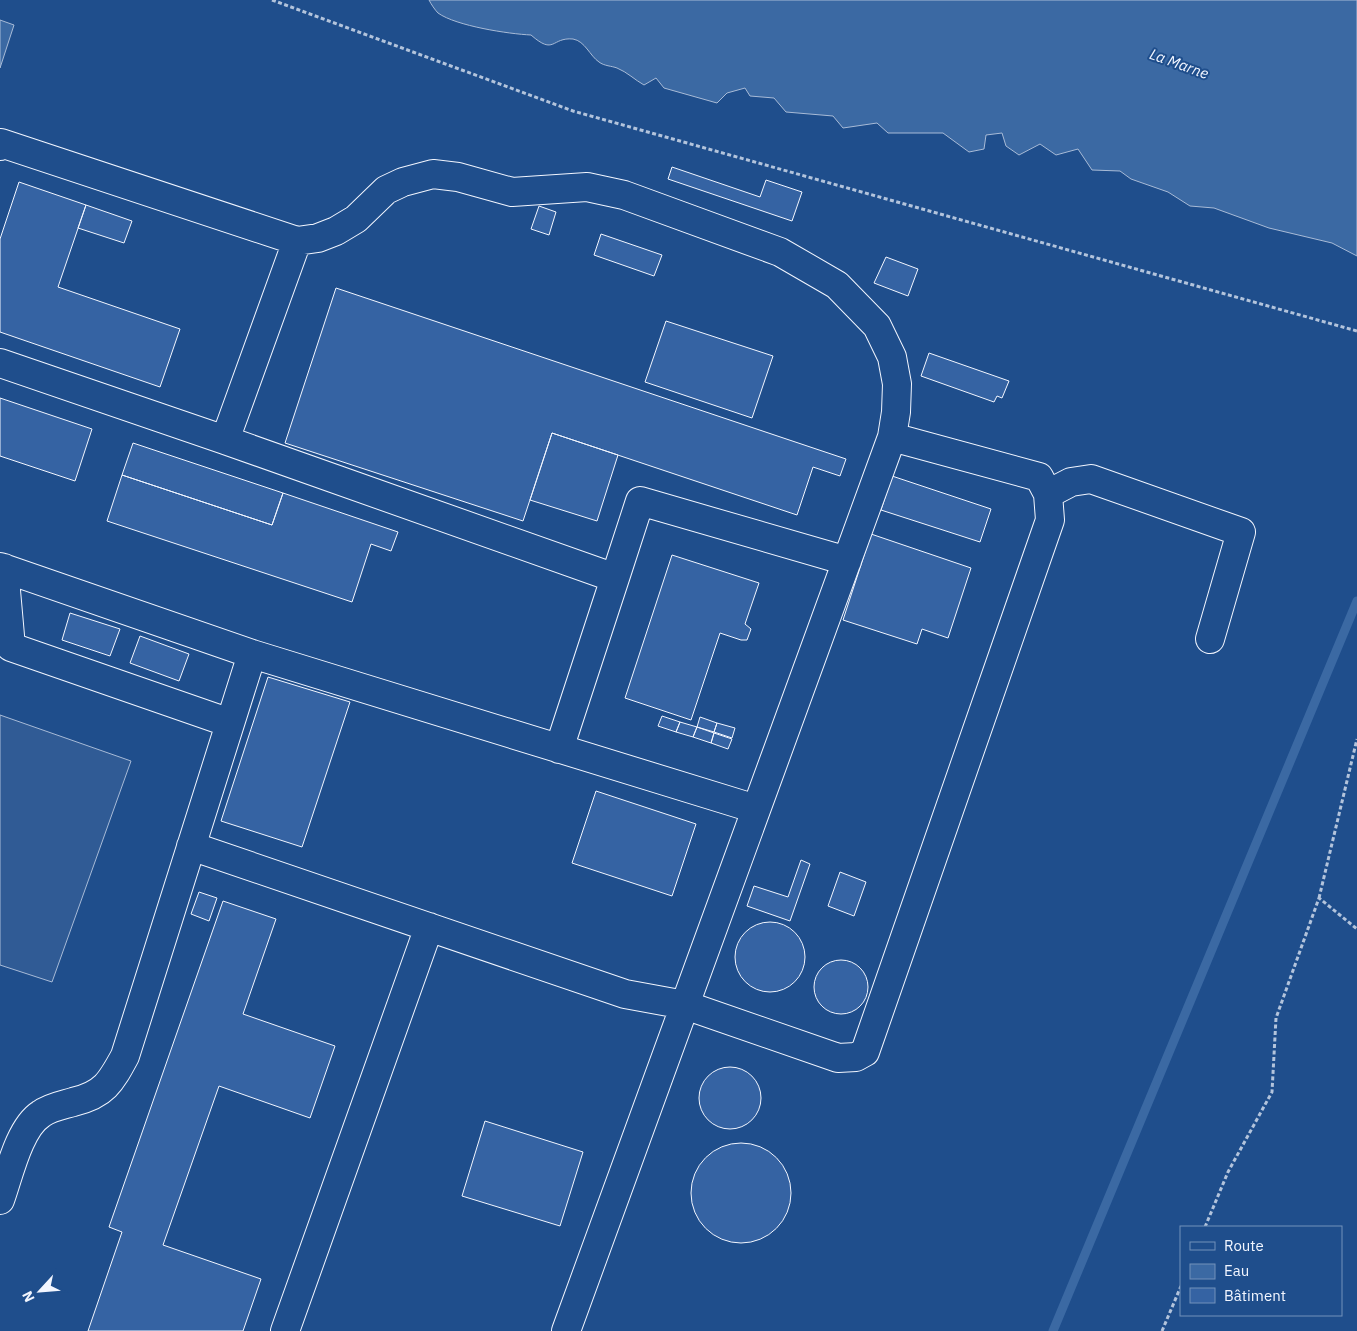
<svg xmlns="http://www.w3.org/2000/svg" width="1357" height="1331" font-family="'IBM Plex Sans',sans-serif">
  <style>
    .parking { fill: #305b95; stroke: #a8bbd7 }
    .water { fill: #3b69a3; stroke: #a8bbd7 }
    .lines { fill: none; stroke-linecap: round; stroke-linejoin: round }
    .stream { stroke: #3b69a3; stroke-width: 9 }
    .building { fill: #3563a3; stroke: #f2f6ff }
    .minor-casing { stroke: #f2f6ff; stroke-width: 30 }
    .path { stroke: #b3c4dc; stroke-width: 3; stroke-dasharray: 4 2.5; stroke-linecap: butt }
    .minor { stroke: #1f4e8c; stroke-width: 28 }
    .labels { text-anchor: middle; stroke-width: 4; stroke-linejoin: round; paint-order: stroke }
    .water-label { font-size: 15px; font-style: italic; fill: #f2f6ff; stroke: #1f4e8c }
  </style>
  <rect width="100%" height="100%" fill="#1f4e8c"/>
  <!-- parking -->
  <path class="parking" d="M0 715 131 761 52 982 0 965Z"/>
  <!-- water -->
  <path class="water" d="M429 0H1357V256L1332 243 1269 228 1214 208 1190 206 1168 192 1131 179 1120 171 1092 170 1078 149 1056 155 1040 144 1019 155 1006 146 1002 133 986 135 984 149 969 152 943 133H888L877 123 843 128 833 116 786 112 774 98 750 96 745 88 727 93 717 103 664 88 656 78 644 85C635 80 627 72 617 68 612 66 604 66 599 62 590 56 585 41 573 39 551 37 555 56 531 35 509 34 456 26 438 13 435 10 431 4 429 0Z
    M0 20 14 25 0 68Z"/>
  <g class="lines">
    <!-- stream -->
    <path class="stream" d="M1053 1331 1357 601"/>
  </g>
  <!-- building -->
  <path class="building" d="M672 167 760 197 766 180 802 192 792 221 668 179Z
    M19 182 86 205 58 287 180 329 160 387 0 332V239Z
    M86 205 132 221 124 243 78 228Z
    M539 206 556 212 549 235 531 229Z
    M601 234 662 255 654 276 594 255Z
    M886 257 918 269 908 296 874 283Z
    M336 288 846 459 840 476 813 467 797 515 552 433 523 521 285 443Z
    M666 321 773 356 752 418 645 382Z
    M929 353 1009 381 1002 398 997 396 994 402 921 376Z
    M0 398 92 429 75 481 0 456Z
    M552 433 618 455 597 521 530 500Z
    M133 443 283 493 272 525 122 475Z
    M122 475 272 525 283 493 398 532 391 551 371 544 352 602 107 521Z
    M892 476 991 509 980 542 881 510Z
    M871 534 971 568 948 638 922 629 917 644 843 620Z
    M672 555 759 583 745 624 751 629 747 640H741L720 633 691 720 625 698Z
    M70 613 120 629 110 656 62 640Z
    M140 636 189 654 179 681 130 663Z
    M268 677 350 702 302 847 221 821Z
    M662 716 680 722 676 732 658 726Z
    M700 717 717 723 714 732 697 727Z
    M680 722 697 727 693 737 676 732Z
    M717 723 735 728 732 738 714 732Z
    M697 727 714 733 711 743 693 737Z
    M714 733 732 739 728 749 711 743Z
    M596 791 696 824 672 896 572 863Z
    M801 860 810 864 790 921 747 906 754 886 788 897Z
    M840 872 866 882 854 916 828 906Z
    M199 892 217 898 209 921 191 914Z
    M223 901 276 919 243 1014 335 1046 310 1118 219 1086 163 1245 261 1279 243 1331H88L122 1232 109 1227Z
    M735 957a35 35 0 1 1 70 0a35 35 0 1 1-70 0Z
    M814 987a27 27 0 1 1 54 0a27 27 0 1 1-54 0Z
    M699 1098a31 31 0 1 1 62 0a31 31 0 1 1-62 0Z
    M485 1121 583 1152 560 1226 462 1196Z
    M691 1193a50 50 0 1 1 100 0a50 50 0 1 1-100 0Z"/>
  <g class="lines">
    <!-- minor casing -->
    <g class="minor-casing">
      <path id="minor" d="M0 146 1 143 297 241 225 440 0 363
        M297 241 318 238 336 231 356 219 386 190 403 182 433 174 458 177 512 192 587 187 624 195 780 252 837 285 877 326 892 357 897 384 896 412 892 437 566 1331
        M225 440 615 578 559 749
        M1048 494 1071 482 1091 479 1241 532 1210 639
        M0 567 252 654
        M4 568 11 647 230 723
        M615 578 640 501 847 561
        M191 846 625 994 685 1005 838 1058 856 1057 865 1052 1050 520 1048 494 1039 477 892 437
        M0 1200C9 1175 19 1128 41 1114 50 1107 63 1105 73 1102 104 1095 111 1082 125 1056L252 654 756 809
        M285 1331 429 927"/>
    </g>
    <!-- path -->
    <path class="path" d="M272 0 573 111 1357 331
      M1319 898 1357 739
      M1205 1227 1228 1172 1272 1092 1276 1018 1319 898 1357 929
      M1162 1331 1181 1286"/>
    <!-- minor -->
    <use href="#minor" class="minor"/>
  </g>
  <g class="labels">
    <!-- water labels -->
    <g class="water-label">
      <text transform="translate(1179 64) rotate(20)" y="5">La Marne</text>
    </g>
  </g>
  <!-- legend -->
  <rect x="1180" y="1226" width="162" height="90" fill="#1f4e8c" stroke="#7391ba"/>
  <rect x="1190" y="1242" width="25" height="8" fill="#1f4e8c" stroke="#7391ba"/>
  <text x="1224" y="1251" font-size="15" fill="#f2f6ff">Route</text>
  <rect x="1190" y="1264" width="25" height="15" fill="#3b69a3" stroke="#7391ba"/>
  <text x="1224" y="1276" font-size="15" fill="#f2f6ff">Eau</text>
  <rect x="1190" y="1288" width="25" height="15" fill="#3563a3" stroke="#7391ba"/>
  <text x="1224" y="1301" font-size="15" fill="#f2f6ff">Bâtiment</text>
  <!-- north arrow -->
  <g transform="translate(40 1291) rotate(244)" stroke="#1f4e8c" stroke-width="4" paint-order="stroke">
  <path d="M0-4L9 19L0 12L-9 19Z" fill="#f2f6ff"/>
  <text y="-8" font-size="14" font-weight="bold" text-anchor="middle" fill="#f2f6ff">N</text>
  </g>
</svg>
